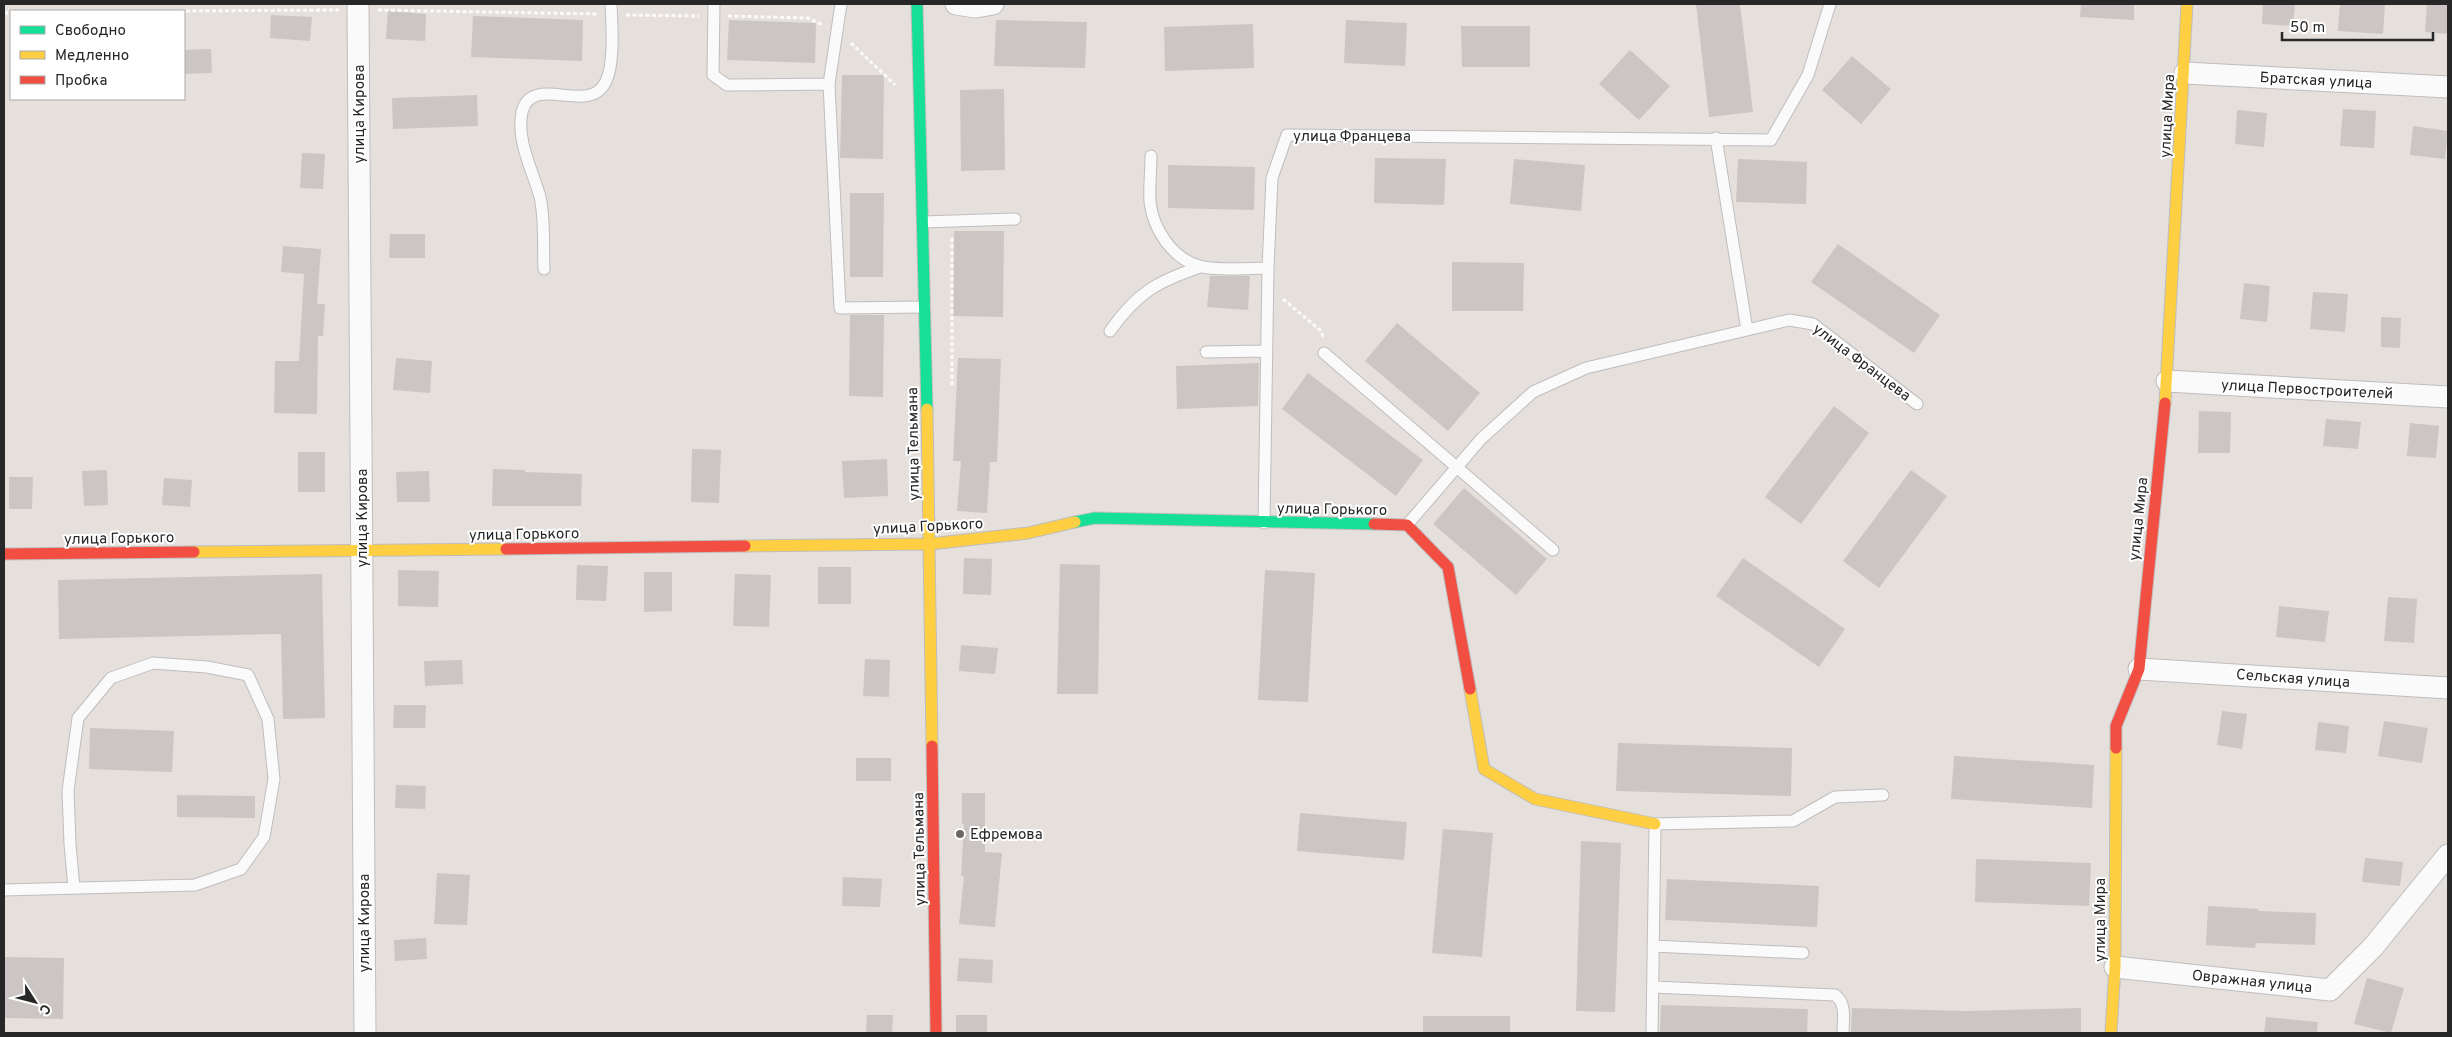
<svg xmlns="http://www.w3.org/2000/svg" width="2452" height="1037" font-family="Overpass,sans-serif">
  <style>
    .building { fill: #cbc6c3 }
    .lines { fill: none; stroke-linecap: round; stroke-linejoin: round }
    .lane-casing { stroke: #bfbdbe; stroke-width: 13 }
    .street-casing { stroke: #bfbdbe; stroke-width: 23 }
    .fast-casing { stroke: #bfbdbe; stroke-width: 13 }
    .slow-casing { stroke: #bfbdbe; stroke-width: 13 }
    .jam-casing { stroke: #bfbdbe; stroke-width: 13 }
    .path { stroke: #fbfafa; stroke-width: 3; stroke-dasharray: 4 2.5; stroke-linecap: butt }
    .lane { stroke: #fbfafa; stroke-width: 11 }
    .street { stroke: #fbfafa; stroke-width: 21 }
    .fast { stroke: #16e098; stroke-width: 11 }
    .slow { stroke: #ffcf43; stroke-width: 11 }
    .jam { stroke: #f24e42; stroke-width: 11 }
    .poi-dot { fill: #6a6866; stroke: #fff; stroke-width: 2 }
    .labels { text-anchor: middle; stroke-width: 4; stroke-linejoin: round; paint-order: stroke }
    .street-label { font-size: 15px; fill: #272727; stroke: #fff }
    .poi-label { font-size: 15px; fill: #272727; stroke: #fff; text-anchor: start }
  </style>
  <rect width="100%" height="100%" fill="#e6e0dc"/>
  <!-- building -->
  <path class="building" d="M1696 4H1740L1753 112 1709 117Z
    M2081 4H2134V20L2080 17Z
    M2263 4H2295L2293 26 2262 24Z
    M2340 4H2385L2383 34 2338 31Z
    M2427 4H2448V34L2425 32Z
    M388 11 426 14 425 41 386 39Z
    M271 15 312 17 310 41 270 38Z
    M473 16 583 20 582 61 471 57Z
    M729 20 816 23 815 63 727 60Z
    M996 20 1087 22 1085 68 994 66Z
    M1346 20 1407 23 1405 66 1344 63Z
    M1253 24 1254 68 1165 71 1164 27Z
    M1461 26H1530V67H1462Z
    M211 49 212 73 184 74V50Z
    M1630 50 1670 86 1639 120 1599 84Z
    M1852 56 1891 89 1861 124 1822 90Z
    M842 75H884L883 159 840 158Z
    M1004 89 1005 170 961 171 960 90Z
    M477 95 478 126 393 129 392 98Z
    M2343 109 2376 111 2374 148 2340 146Z
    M2237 110 2267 113 2264 147 2235 144Z
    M2413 126 2448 131 2445 159 2410 155Z
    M302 153 325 154 323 189 300 188Z
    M1375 158 1446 159 1444 205 1374 203Z
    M1514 159 1585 165 1581 211 1510 204Z
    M1738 159 1807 162 1806 204 1736 202Z
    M1168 165 1255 167 1254 210 1168 208Z
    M850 193H884L883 277H850Z
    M954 231H1004L1003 317 953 316Z
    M390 234H425V258H389Z
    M1838 244 1940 315 1914 353 1811 282Z
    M283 246 321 249 317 304H325L323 336H318L317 414 274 413 275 361H299L304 274 281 272Z
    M1452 262 1524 263 1523 311H1452Z
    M1210 276H1250L1248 310 1207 307Z
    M2244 283 2270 286 2267 322 2240 319Z
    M2313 292 2348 294 2345 332 2310 329Z
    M850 315H884L883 397 849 396Z
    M2381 317 2401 318 2400 348 2381 347Z
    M1397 323 1480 393 1448 431 1365 361Z
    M396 358 432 361 430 393 393 390Z
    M958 358 1001 359 997 462H990L987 513 957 511 961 461H953Z
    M1259 363 1258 406 1177 409 1176 366Z
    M1308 373 1423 460 1396 496 1282 409Z
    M1834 406 1869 433 1801 524 1765 497Z
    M2199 411 2231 412 2230 453H2198Z
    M2326 419 2361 422 2358 449 2323 446Z
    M2410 423 2439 426 2436 458 2407 456Z
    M692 449 721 450 719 503 691 502Z
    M298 452H325V492H298Z
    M887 459 888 496 844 498 842 461Z
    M493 469 525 470V472L582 474 581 506H492Z
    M107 470 108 505 84 506 82 471Z
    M1911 470 1947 496 1879 588 1843 561Z
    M429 471 430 502H397L396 472Z
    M9 477H33L32 509H9Z
    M164 478 192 480 190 507 162 505Z
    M1464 488 1547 559 1516 595 1433 524Z
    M964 558 992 559 991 595 963 594Z
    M1743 558 1845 629 1819 667 1716 596Z
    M1060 564 1100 565 1098 694H1057Z
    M577 565 608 566 606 601 576 600Z
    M818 567H851V604H818Z
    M398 570 439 571 438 607 398 606Z
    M1265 570 1315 573 1308 702 1258 700Z
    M644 572H672V611L644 612Z
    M322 574 325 718 283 719 281 634 59 639 58 580Z
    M735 574 771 575 769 627 733 626Z
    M2388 597 2417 599 2414 643 2384 641Z
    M2279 606 2329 611 2325 642 2276 637Z
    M961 645 998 648 995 674 959 671Z
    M865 659 890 660 889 697 863 696Z
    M462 660 463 684 425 686 424 661Z
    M394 705H426L425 728H393Z
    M2222 711 2247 714 2242 749 2217 745Z
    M2384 721 2428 728 2422 763 2378 756Z
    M2318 722 2349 726 2346 753 2315 750Z
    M90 728 174 731 172 772 89 769Z
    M1618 743 1792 748 1791 796 1616 791Z
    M1954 756 2094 765 2092 808 1951 799Z
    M856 758H891V781H856Z
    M396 785 426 786 425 809 395 808Z
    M962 793H985V852L1002 853 995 927 959 924 964 876H961L964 824H962Z
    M177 795 255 796V818L177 817Z
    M1300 813 1407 822 1404 860 1297 851Z
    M1443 829 1493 833 1482 957 1432 953Z
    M1581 841 1621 843 1615 1012 1576 1011Z
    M2365 858 2403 862 2400 886 2362 882Z
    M1976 859 2091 863 2089 906 1975 902Z
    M437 873 470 875 467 925 434 924Z
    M843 877 882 879 880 907 842 906Z
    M1667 879 1819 886 1817 927 1665 920Z
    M2208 906 2258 909V911L2316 913 2315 945 2256 943 2255 948 2206 945Z
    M426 938 427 959 395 961 394 940Z
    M4 957 64 958 63 1019 4 1018Z
    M959 958 993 960 992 983 957 981Z
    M2367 978 2404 988 2391 1033 2354 1024Z
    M1661 1005 1808 1009 1807 1033H1660Z
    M1852 1008 1967 1011 2081 1008V1033H1851Z
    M867 1015H893L892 1033H866Z
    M956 1015H987V1033H956Z
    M1423 1016H1510V1033H1423Z
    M2266 1017 2318 1022 2317 1033H2264Z"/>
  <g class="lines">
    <!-- lane casing -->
    <g class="lane-casing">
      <path id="lane" d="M714 4 713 75 727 85 829 84
        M841 4 829 84 840 308 925 307
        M1716 138 1747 330
        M1151 156C1151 171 1149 187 1150 202 1153 229 1172 258 1199 266 1214 271 1250 268 1268 268
        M923 222 1015 219
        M544 269C543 247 545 218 540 197 533 171 516 141 522 112 532 72 588 116 605 83 615 65 612 24 611 4
        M1110 331C1137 293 1156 282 1200 267
        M1206 352 1266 351
        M1324 353 1553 550
        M1264 523 1268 268 1272 178 1287 135 1771 140 1808 75 1830 4
        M1407 525 1481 439 1533 392 1586 368 1747 330 1789 320 1813 324 1917 404
        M4 890 195 885 241 869 264 837 274 779 268 719 248 675 207 667 153 663 111 678 78 718 68 791 70 844 74 888
        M1653 946 1803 953
        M1653 987 1835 995C1847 1004 1843 1019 1843 1033
        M1652 1033 1655 824 1793 821 1835 797 1883 795"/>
    </g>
    <!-- street casing -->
    <g class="street-casing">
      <path id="street" d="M358 4 365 1033
        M956 4 976 7 993 4
        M2185 73 2448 87
        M2167 381 2448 397
        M2139 669 2448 688
        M2115 967 2330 990 2373 947 2448 855"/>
    </g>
    <!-- fast casing -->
    <g class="fast-casing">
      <path id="fast" d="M917 4 927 409
        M1075 522 1095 518 1374 524"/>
    </g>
    <!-- slow casing -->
    <g class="slow-casing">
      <path id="slow" d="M2165 403 2187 4
        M927 409 932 746
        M745 546 930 544 1028 533 1075 522
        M194 552 506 549
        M1470 689 1484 769 1535 799 1655 824
        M2111 1033 2115 967 2116 748"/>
    </g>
    <!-- jam casing -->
    <g class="jam-casing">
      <path id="jam" d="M1374 524 1407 525 1448 567 1470 689
        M506 549 745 546
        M4 554 194 552
        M932 746 936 1033
        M2116 748V726L2139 669 2165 403"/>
    </g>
    <!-- path -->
    <path class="path" d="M378 10 597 14
      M173 11 339 10
      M4 13H11
      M626 15 699 16
      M728 16 808 18 823 25
      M851 43 895 85
      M1283 299 1321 331 1323 337
      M952 385V236"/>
    <!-- lane -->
    <use href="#lane" class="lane"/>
    <!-- street -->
    <use href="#street" class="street"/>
    <!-- fast -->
    <use href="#fast" class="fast"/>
    <!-- slow -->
    <use href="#slow" class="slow"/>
    <!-- jam -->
    <use href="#jam" class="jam"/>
  </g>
  <!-- markers -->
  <circle class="poi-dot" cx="960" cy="834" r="5"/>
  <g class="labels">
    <!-- street labels -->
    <g class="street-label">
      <text transform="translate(2316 80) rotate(3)" y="5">Братская улица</text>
      <text transform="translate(359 114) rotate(-90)" y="5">улица Кирова</text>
      <text transform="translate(2167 116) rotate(-87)" y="5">улица Мира</text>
      <text x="1352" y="141">улица Францева</text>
      <text transform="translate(1862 362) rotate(37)" y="5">улица Францева</text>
      <text transform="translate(2307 389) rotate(3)" y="5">улица Первостроителей</text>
      <text transform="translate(913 444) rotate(-91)" y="5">улица Тельмана</text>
      <text transform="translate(1332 509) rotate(1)" y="5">улица Горького</text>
      <text transform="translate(362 518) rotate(-90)" y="5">улица Кирова</text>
      <text transform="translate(2138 519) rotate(-84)" y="5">улица Мира</text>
      <text transform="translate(928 526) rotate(-3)" y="5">улица Горького</text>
      <text transform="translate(524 534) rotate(-1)" y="5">улица Горького</text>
      <text transform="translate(119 538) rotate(-1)" y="5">улица Горького</text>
      <text transform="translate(2293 678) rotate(4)" y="5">Сельская улица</text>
      <text transform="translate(919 849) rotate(-91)" y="5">улица Тельмана</text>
      <text transform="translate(2100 920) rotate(-90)" y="5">улица Мира</text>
      <text transform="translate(364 923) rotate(-90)" y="5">улица Кирова</text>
      <text transform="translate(2252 981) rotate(6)" y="5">Овражная улица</text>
    </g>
    <!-- poi labels -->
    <g class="poi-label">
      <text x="970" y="839">Ефремова</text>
    </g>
  </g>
  <!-- border -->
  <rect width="2452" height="1037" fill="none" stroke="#272727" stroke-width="10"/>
  <!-- legend -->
  <rect x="10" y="10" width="175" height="90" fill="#ffffff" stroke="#a9a9a9"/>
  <rect x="20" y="26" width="25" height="8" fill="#16e098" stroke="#a9a9a9"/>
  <text x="55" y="35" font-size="15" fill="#272727">Свободно</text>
  <rect x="20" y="51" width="25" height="8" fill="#ffcf43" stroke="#a9a9a9"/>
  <text x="55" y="60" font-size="15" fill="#272727">Медленно</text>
  <rect x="20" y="76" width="25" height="8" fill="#f24e42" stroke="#a9a9a9"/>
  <text x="55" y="85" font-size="15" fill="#272727">Пробка</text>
  <!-- north arrow -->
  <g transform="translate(35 1002) rotate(126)" stroke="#ffffff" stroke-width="4" paint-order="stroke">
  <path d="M0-4L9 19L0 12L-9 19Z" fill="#272727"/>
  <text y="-8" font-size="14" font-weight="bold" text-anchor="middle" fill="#272727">С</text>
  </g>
  <!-- scale -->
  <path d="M2282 32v8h151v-8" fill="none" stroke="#272727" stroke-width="2.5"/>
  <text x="2290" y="32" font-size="15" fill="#272727" stroke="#ffffff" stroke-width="4" paint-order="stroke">50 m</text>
</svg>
